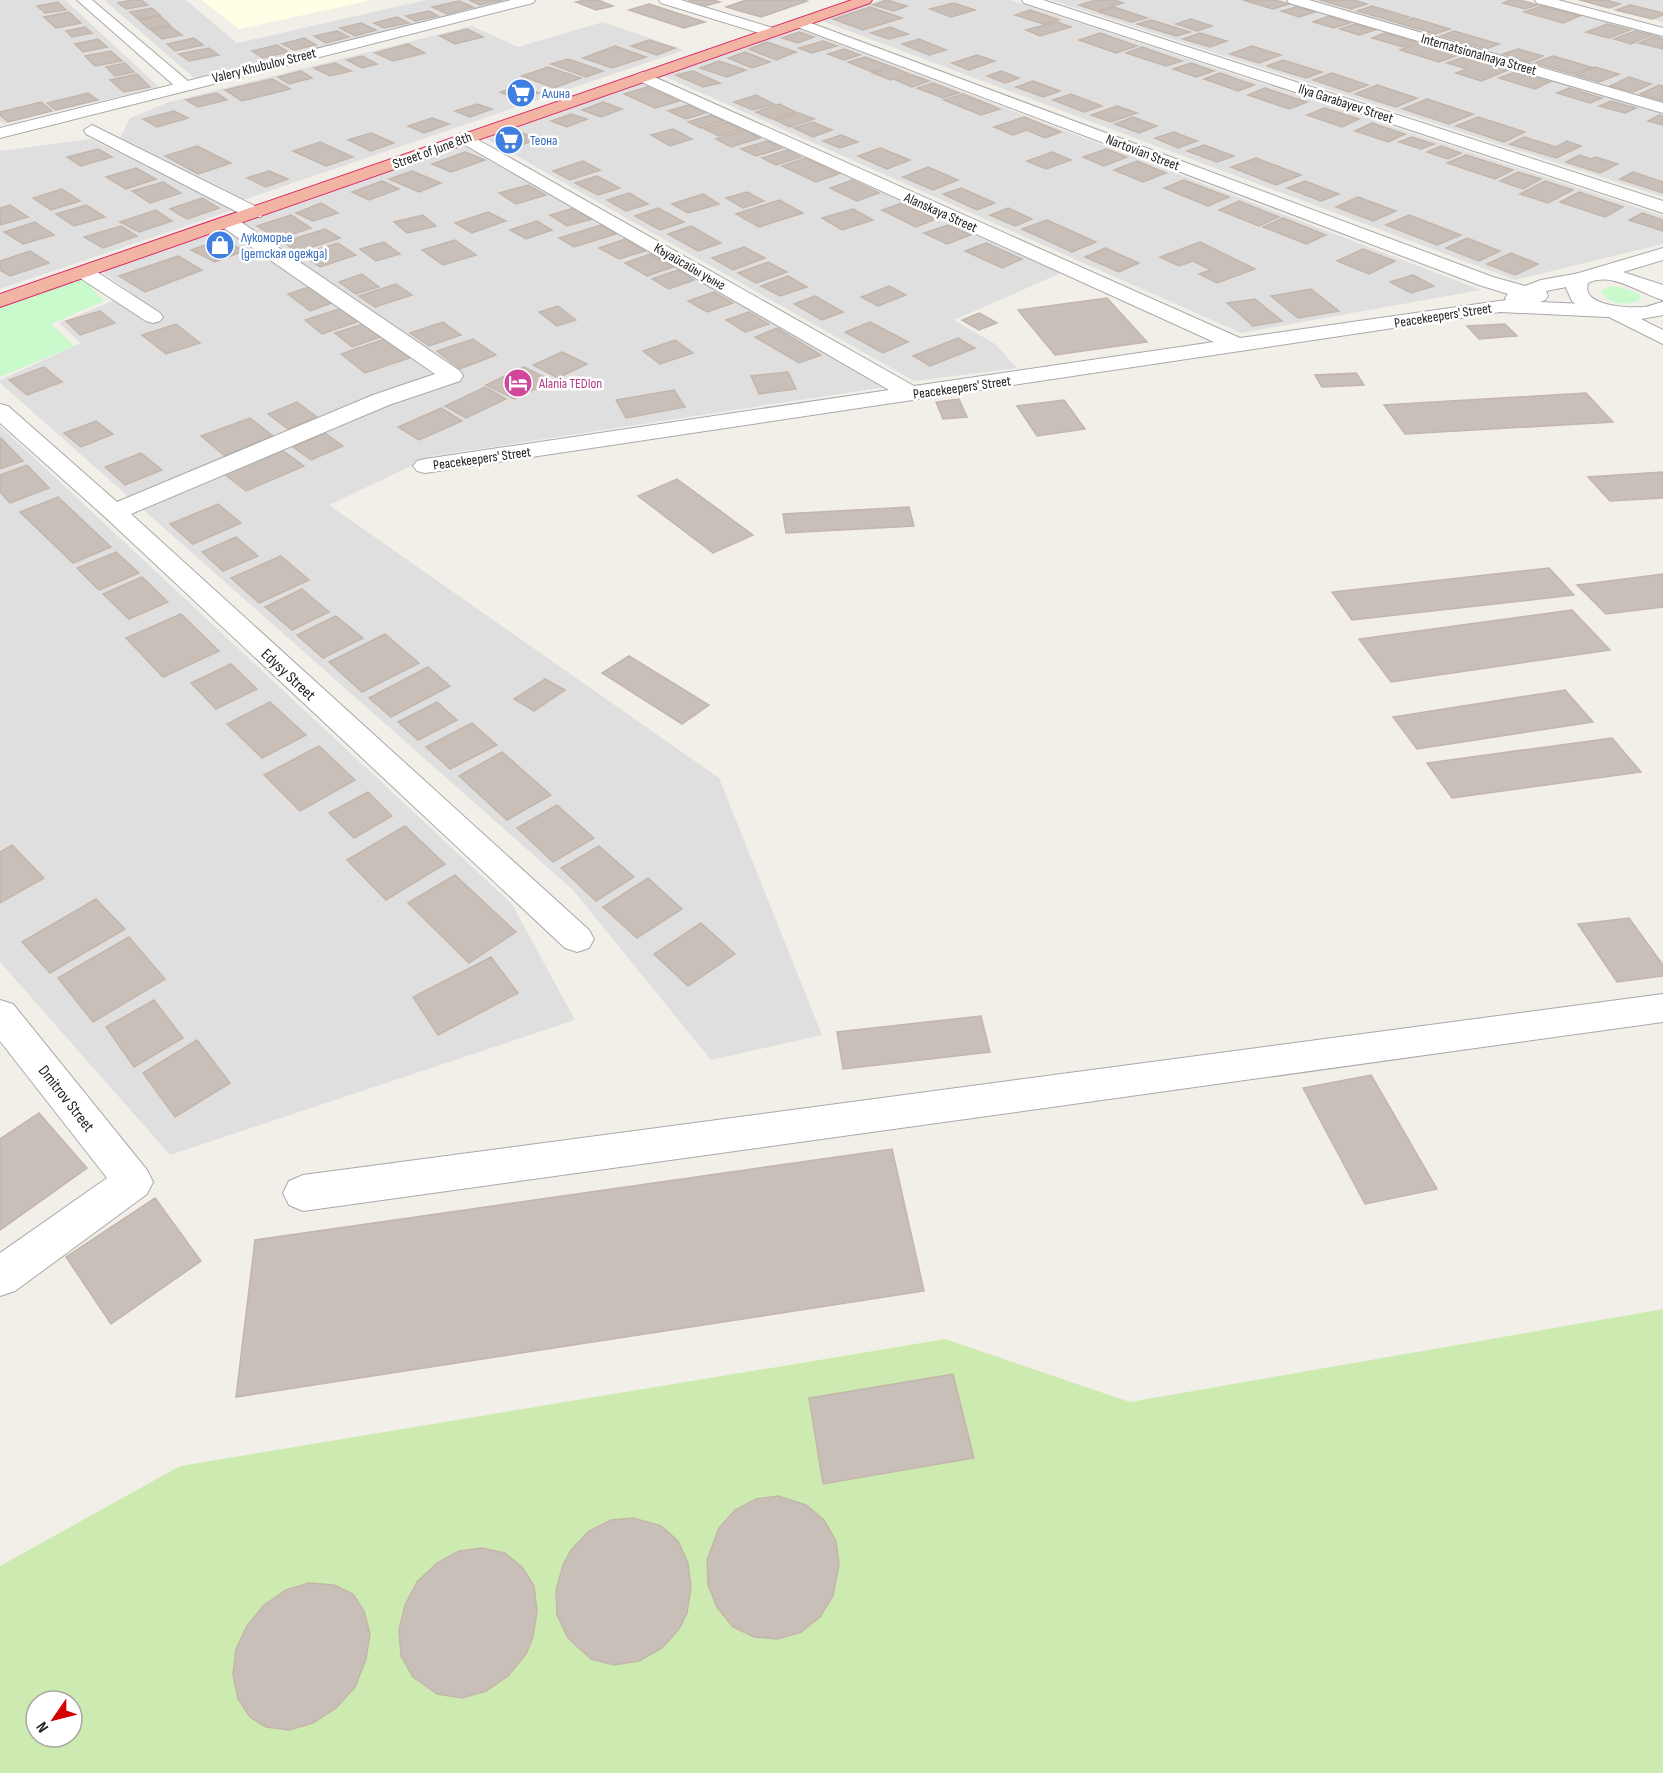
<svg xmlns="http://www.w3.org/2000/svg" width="1663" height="1773" font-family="'Sofia Sans Condensed',sans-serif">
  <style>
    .residential { fill: #e0dfdf }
    .education { fill: #ffffe5 }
    .grass { fill: #cdebb0; fill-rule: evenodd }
    .park { fill: #c8facc }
    .building { fill: #c7bfb8; stroke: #c4b6ab; stroke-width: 1.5 }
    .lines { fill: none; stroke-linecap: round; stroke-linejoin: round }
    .minor-casing { stroke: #a9a9a9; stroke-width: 2 }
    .tertiary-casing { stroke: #a9a9a9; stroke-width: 2 }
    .trunk-casing { stroke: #dc2a67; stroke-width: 2 }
    .minor { fill: #fff; fill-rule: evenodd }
    .tertiary { fill: #fff; fill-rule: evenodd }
    .trunk { fill: #f2b4a3; fill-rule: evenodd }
    .labels { text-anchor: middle; stroke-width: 5; stroke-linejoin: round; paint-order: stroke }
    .far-street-label { font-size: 14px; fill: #222; stroke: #fff }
    .far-shop-label { font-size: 14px; fill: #366cbe; stroke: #fff; text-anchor: start }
    .far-hotel-label { font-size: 14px; fill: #b23c85; stroke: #fff; text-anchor: start }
    .street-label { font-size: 16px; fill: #222; stroke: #fff }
  </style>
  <rect width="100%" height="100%" fill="#f2efe9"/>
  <!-- residential -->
  <path class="residential" d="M0 0H65L159 87 3 124 0 121Z
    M104 0H186L237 43 426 0H517L194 78Z
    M880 0H1010L1663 216V244L1515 280 822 21Z
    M1051 0H1281L1663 114V197Z
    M1313 0H1525L1663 37V103Z
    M1576 0H1663V22Z
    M603 22 684 50 243 200 120 138 130 118 169 102 472 26 518 47Z
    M797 28 1481 290 1241 333 661 75Z
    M644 82 1061 273 954 320 995 344 1017 368 914 381 485 138Z
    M91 139 233 210 0 289V151Z
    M466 143 886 387 432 456 329 505 719 778 822 1035 711 1060 573 890 0 383V380L81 343 59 323 132 293 101 271Z
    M0 426 512 904 575 1020 170 1155 0 962Z"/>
  <!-- education -->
  <path class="education" d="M202 0H372L239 29Z"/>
  <!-- grass -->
  <path class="grass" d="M1663 1309V1773H0V1566L180 1466 945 1339 1130 1402ZM36 1701H72V1737H36Z"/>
  <!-- park -->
  <path class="park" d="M82 278 104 301 51 324 74 346 0 377V307Z
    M1610 286 1621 287 1639 294 1641 298C1631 308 1607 304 1601 291Z"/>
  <!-- building -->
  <path class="building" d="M132 0H141L148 5 126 9 118 3Z
    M469 0H503L480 5Z
    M585 0H598L613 6 596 10 576 2Z
    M692 0H714L720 2 701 7 686 2Z
    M746 0H803L807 1 761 17 726 7Z
    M887 0 907 6 894 11 873 5Z
    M1096 0H1115L1123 3 1097 11 1079 5Z
    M1243 0H1274L1289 4 1273 9Z
    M1320 0H1354L1367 4 1351 9Z
    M1510 0H1519L1537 5 1525 9 1503 3Z
    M1580 0H1606L1620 4 1609 8Z
    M459 1 473 7 447 14 432 7Z
    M58 2 66 10 45 13 37 6Z
    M954 3 975 10 951 17 930 9Z
    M649 4 705 22 684 28 629 10Z
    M1630 5 1663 13V15L1652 19 1616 10Z
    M1372 6 1409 17 1395 22 1357 11Z
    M1541 6 1580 16 1563 23 1524 12Z
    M870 7 902 18 863 30 833 19Z
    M1114 7 1147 18 1132 22 1099 12Z
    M1296 7 1315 12 1299 17 1281 11Z
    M152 8 160 15 138 19 130 12Z
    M1030 10 1059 20 1043 24 1015 15Z
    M429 11 438 16 415 21 406 16Z
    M69 12 81 23 56 28 44 17Z
    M160 16 170 25 149 29 139 20Z
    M1329 16 1350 23 1334 28 1313 22Z
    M397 17 409 23 384 28 374 23Z
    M1413 18 1450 29 1435 34 1398 23Z
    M1191 19 1212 26 1197 31 1176 24Z
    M1151 20 1190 32 1176 36 1137 24Z
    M1057 22 1071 27 1040 36 1026 30Z
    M361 23 376 30 355 36 340 28Z
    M1355 24 1375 30 1359 35 1340 29Z
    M1607 24 1630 30 1609 38 1586 32Z
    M170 26 182 35 162 39 151 30Z
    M85 27 92 33 72 37 66 31Z
    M890 27 908 34 889 39 871 33Z
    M467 29 483 37 455 44 440 36Z
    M337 31 349 37 326 43 314 36Z
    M1454 31 1499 44 1486 49 1441 36Z
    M1635 31 1652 35 1631 44 1614 39Z
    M799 32 814 37 798 43 782 38Z
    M1100 33 1137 46 1116 53 1079 40Z
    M1200 33 1227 41 1210 47 1183 39Z
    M1385 33 1416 42 1403 47 1372 38Z
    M1655 36 1663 39V49L1639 43Z
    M194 38 203 45 175 51 167 44Z
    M304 38 316 45 294 50 282 44Z
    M98 39 107 47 83 52 75 44Z
    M919 39 946 50 929 55 902 44Z
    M649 40 675 48 657 55 631 46Z
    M823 41 837 46 812 53 799 48Z
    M767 42 796 52 776 60 749 49Z
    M1419 43 1458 55 1439 62 1400 50Z
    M408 44 425 53 393 61 375 53Z
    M277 45 288 52 263 58 252 51Z
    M615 46 646 57 612 68 583 58Z
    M1252 46 1281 55 1259 63 1230 54Z
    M1142 47 1182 61 1166 66 1126 53Z
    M209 48 219 55 189 61 179 54Z
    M844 49 860 55 844 60 828 54Z
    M1518 49 1543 56 1529 62 1503 54Z
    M111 51 122 61 95 66 85 56Z
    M745 52 770 62 752 68 728 58Z
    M977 55 995 61 969 70 952 63Z
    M362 56 377 64 362 68 347 60Z
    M1553 56 1591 67 1572 74 1534 63Z
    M865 57 889 66 872 72 848 62Z
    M1464 57 1508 70 1481 81 1456 73 1467 69 1447 63Z
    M568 59 603 71 586 77 551 64Z
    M1283 60 1322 72 1306 78 1267 66Z
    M719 61 746 70 727 77 700 68Z
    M125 63 134 72 115 76 106 67Z
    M335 63 351 71 330 76 314 68Z
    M1191 63 1214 71 1196 77 1173 69Z
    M548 67 581 78 554 88 522 76Z
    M892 67 909 74 891 80 873 73Z
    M1595 67 1619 74 1599 82 1575 75Z
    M301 71 312 78 289 84 278 77Z
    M693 71 720 83 703 87 676 75Z
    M1001 71 1019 78 1005 83 987 76Z
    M1515 72 1550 82 1535 89 1499 78Z
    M1220 73 1254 85 1238 91 1204 79Z
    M1332 73 1368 85 1349 92 1313 80Z
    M137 74 150 87 124 92 110 80Z
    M912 75 929 81 912 87 896 80Z
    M1629 77 1651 84 1633 92 1610 86Z
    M272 79 290 89 242 101 225 90Z
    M1033 81 1060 91 1043 97 1016 87Z
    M933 83 959 93 943 98 917 88Z
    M1377 85 1417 98 1396 107 1355 94Z
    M1659 85 1663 86V101L1640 94Z
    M520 86 539 93 519 100 500 92Z
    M647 87 679 101 655 108 624 94Z
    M1265 88 1307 102 1289 109 1248 95Z
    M1569 88 1602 98 1590 103 1557 93Z
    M88 93 98 100 56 110 47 103Z
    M216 93 227 100 198 107 186 100Z
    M963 94 1000 109 981 115 944 100Z
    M1071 94 1102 106 1084 112 1053 100Z
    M756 95 774 104 753 110 734 102Z
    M1427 99 1473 114 1449 124 1403 109Z
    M1611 101 1636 108 1625 113 1599 106Z
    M41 102 52 111 8 122 0 115V112Z
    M603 102 622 109 601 117 582 110Z
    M477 104 492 109 470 117 455 111Z
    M779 104 796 112 772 119 756 112Z
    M688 105 705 113 686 119 668 111Z
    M1117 106 1137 113 1111 122 1091 115Z
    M1325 108 1359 119 1342 127 1307 115Z
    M174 111 188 118 157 127 143 119Z
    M799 113 814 119 790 127 775 120Z
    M571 114 587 119 567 127 551 121Z
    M711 115 723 121 701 128 688 122Z
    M1659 115 1663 116V125L1648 121Z
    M1024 117 1061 132 1045 138 1027 130 1013 135 994 127Z
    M1133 117 1157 126 1139 133 1115 124Z
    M1478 117 1525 132 1504 142 1456 126Z
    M432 118 449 124 424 133 408 126Z
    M727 122 742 129 719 136 704 129Z
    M813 122 832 130 813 137 794 128Z
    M1372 123 1405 134 1388 142 1355 131Z
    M673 129 692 139 670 146 651 135Z
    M745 130 760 138 731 147 716 139Z
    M520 132 538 139 516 147 498 140Z
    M1174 132 1197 141 1178 148 1155 138Z
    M371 133 394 143 371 151 348 140Z
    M841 135 858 142 840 148 823 141Z
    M1412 137 1434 144 1421 149 1399 142Z
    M1524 137 1556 147 1567 141 1581 146 1556 158 1510 144Z
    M767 141 782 148 756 156 741 149Z
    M320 142 353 157 326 166 293 151Z
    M1204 145 1234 156 1217 162 1187 151Z
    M197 146 231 163 198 174 165 156Z
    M1441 146 1461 153 1448 159 1427 152Z
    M880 148 910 160 887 169 858 156Z
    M98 149 112 157 81 166 67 157Z
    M1106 149 1127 157 1104 166 1083 157Z
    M787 150 801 157 776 165 762 158Z
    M465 152 485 160 451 172 432 164Z
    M1052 152 1071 160 1046 169 1027 161Z
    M1466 155 1513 170 1495 179 1447 163Z
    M1579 155 1591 159 1596 157 1618 164 1600 173 1566 162Z
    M805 158 839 174 816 182 782 166Z
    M1256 158 1301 175 1276 185 1231 167Z
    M583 161 600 170 570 180 553 171Z
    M1137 161 1166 173 1143 182 1114 170Z
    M928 167 958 180 933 190 903 177Z
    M136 168 156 179 126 189 106 177Z
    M269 171 288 179 266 187 247 178Z
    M412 171 441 183 419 192 389 179Z
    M1518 172 1541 179 1523 189 1500 181Z
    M1633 172 1663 182V193L1620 179Z
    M597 176 620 188 598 195 575 183Z
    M852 180 879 193 857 201 830 188Z
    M1184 180 1229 197 1208 206 1164 188Z
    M382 181 399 189 369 200 352 192Z
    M1305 181 1339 194 1321 201 1287 188Z
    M1545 181 1573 190 1548 203 1520 194Z
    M163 182 181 193 150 203 132 191Z
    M528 185 546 195 516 204 499 193Z
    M961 188 995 203 977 210 943 194Z
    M62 189 80 201 51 210 33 198Z
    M747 192 764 201 743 208 726 198Z
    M1579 192 1623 207 1605 217 1560 202Z
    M629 193 648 204 626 211 607 200Z
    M703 194 719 204 688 213 672 204Z
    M1358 197 1396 211 1373 221 1336 207Z
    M202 198 219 208 187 219 170 209Z
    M779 200 803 213 759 227 736 214Z
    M1239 201 1279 217 1259 226 1219 210Z
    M321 203 338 213 313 221 296 213Z
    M902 203 936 219 916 227 882 210Z
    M10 205 28 217 0 225V208Z
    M86 205 105 217 74 226 56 214Z
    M574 208 592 219 567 226 550 215Z
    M658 208 684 222 660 230 635 216Z
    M1008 208 1032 219 1015 226 990 215Z
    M853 209 873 220 842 230 822 218Z
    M156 210 172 221 139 232 120 222Z
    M488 212 506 221 472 233 455 223Z
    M1642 213 1663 220V231L1629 220Z
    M291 215 311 228 278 239 257 226Z
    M423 215 436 226 407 233 394 222Z
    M1409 215 1461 235 1437 245 1386 225Z
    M1283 218 1326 235 1306 244 1263 227Z
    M1047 220 1096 242 1072 252 1022 229Z
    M537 221 552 230 526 239 510 230Z
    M35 222 54 235 23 244 4 232Z
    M601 225 616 234 574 247 559 238Z
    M948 225 971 235 947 244 924 233Z
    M121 226 137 236 103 248 84 237Z
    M691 226 721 243 698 251 668 234Z
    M325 229 340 238 297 252 283 242Z
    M1467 238 1500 251 1479 261 1446 248Z
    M221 239 244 251 215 262 191 250Z
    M625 239 645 251 619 259 599 248Z
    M455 240 476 255 443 265 422 250Z
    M384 242 400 254 376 261 360 249Z
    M1200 242 1255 269 1217 283 1199 274 1211 270 1193 261 1179 266 1160 257Z
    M338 243 356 255 320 267 301 254Z
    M986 243 1022 259 1002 268 965 251Z
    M744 247 765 258 733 270 712 258Z
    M1105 248 1139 263 1119 272 1085 257Z
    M1363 249 1395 261 1369 274 1337 261Z
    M30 251 49 263 10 276 0 270V261Z
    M1511 253 1538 264 1515 275 1487 264Z
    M650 254 673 267 647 276 625 263Z
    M178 256 202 270 145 292 119 276Z
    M768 262 787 272 756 283 738 273Z
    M678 270 694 280 669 289 652 279Z
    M362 274 379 287 356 294 339 282Z
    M1413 275 1434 286 1411 293 1390 282Z
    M788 276 807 287 780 296 761 286Z
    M396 284 412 295 375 307 359 296Z
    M315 285 337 301 310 311 288 294Z
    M889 286 906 295 878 306 861 297Z
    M1311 289 1339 311 1298 318 1271 296Z
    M714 292 733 303 707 312 688 301Z
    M815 296 843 312 822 320 794 304Z
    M1107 298 1147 342 1055 355 1018 310Z
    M1255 299 1282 321 1253 326 1227 303Z
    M558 306 576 320 557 326 539 312Z
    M345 307 362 320 322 334 305 320Z
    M100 311 115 323 80 335 66 321Z
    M749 312 769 324 745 332 726 320Z
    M979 313 997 323 979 330 962 320Z
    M443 322 461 335 429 346 410 333Z
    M870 322 908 342 883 353 845 332Z
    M366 323 383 336 352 347 335 333Z
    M176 324 200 343 166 354 142 335Z
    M1505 324 1517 336 1479 339 1467 326Z
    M777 328 821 355 799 363 755 337Z
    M387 338 412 357 365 373 341 354Z
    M958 338 975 348 930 366 913 356Z
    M473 339 496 355 460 369 437 351Z
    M675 340 693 353 660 364 643 351Z
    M562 352 587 364 558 378 533 365Z
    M44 367 62 382 27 395 9 380Z
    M524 367 552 381 514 399 486 385Z
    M788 372 796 389 759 394 751 376Z
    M1356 373 1364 385 1322 387 1315 375Z
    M485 387 506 399 466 418 445 406Z
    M674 390 685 407 626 418 616 400Z
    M1586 393 1613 422 1405 434 1384 405Z
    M959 399 967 417 943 419 936 402Z
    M1064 400 1085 429 1037 436 1017 406Z
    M297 402 317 417 288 429 268 414Z
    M441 408 462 421 419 440 398 427Z
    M250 418 273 436 225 456 201 436Z
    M96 421 113 434 81 447 64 433Z
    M325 433 343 446 311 460 293 447Z
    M1 438 23 461 0 469Z
    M282 450 304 466 246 491 224 474Z
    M141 453 162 470 125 485 105 467Z
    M27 465 49 488 10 503 0 492V475Z
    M1663 472V498L1610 501 1588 477Z
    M677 479 753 535 713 553 638 496Z
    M58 497 111 547 73 563 20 512Z
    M218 504 241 523 193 544 170 524Z
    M909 507 914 526 786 533 783 514Z
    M236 537 258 556 223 571 202 552Z
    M116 552 139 573 99 590 77 568Z
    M281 556 309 580 259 603 231 578Z
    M1549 568 1574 595 1352 620 1332 592Z
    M1663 574V607L1606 614 1577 585Z
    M142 577 168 602 129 619 103 594Z
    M302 589 329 612 292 630 265 607Z
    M1572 610 1610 650 1391 682 1359 639Z
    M181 614 219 651 163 677 126 638Z
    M336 616 363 638 323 658 297 635Z
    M385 634 419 663 362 692 329 662Z
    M629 656 709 705 682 724 602 673Z
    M231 664 257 689 216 709 191 683Z
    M428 667 450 686 391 717 369 698Z
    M545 679 565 690 534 711 514 699Z
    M1565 690 1593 722 1417 749 1393 717Z
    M270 702 306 735 262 758 227 724Z
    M437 702 457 720 418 740 398 722Z
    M472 723 497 745 450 769 426 747Z
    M1612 738 1641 772 1452 798 1427 763Z
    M319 746 355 780 300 811 264 775Z
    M502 752 551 795 507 820 459 776Z
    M368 792 392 816 354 838 329 813Z
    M557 805 594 838 553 862 517 828Z
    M405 826 445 864 386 900 347 860Z
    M12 845 44 878 0 903V852Z
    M599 846 634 877 596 901 561 868Z
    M455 875 516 932 469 963 408 903Z
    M648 878 682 909 637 938 603 907Z
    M96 899 125 929 50 973 22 942Z
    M1629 918 1663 965V976L1617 982 1578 924Z
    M701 923 735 954 688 986 654 954Z
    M129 937 165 979 93 1022 58 978Z
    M491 957 518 993 438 1035 413 997Z
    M154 1000 183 1038 134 1067 106 1027Z
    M981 1016 990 1052 843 1069 837 1032Z
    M197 1040 230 1083 175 1117 143 1073Z
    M1371 1075 1437 1189 1365 1204 1303 1088Z
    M39 1113 87 1168 0 1230V1139Z
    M892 1149 924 1291 236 1397 255 1240Z
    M155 1198 201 1261 111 1324 66 1257Z
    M953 1374 974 1458 823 1484 809 1398Z
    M778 1496 806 1505 824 1520 836 1541 839 1565 833 1596 820 1617 801 1632 778 1639 754 1637 733 1627 717 1607 708 1585 707 1560 719 1528 735 1510 756 1499Z
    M633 1518 661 1526 678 1541 688 1563 691 1587 687 1613 679 1629 662 1648 639 1661 614 1665 591 1659 568 1638 557 1615 556 1590 563 1565 571 1550 589 1531 611 1520Z
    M482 1548 505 1553 522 1567 534 1586 537 1611 533 1637 526 1654 508 1676 486 1691 462 1698 437 1694 413 1677 401 1656 399 1630 405 1605 417 1582 437 1563 459 1551Z
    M309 1583 334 1585 353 1594 364 1611 370 1634 366 1659 355 1687 336 1708 313 1723 289 1730 266 1727 250 1717 238 1699 233 1675 236 1649 247 1626 264 1605 286 1590Z"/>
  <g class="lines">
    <!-- minor casing -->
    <g class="minor-casing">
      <path id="minor" d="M77 0H92L189 82 191 85 189 88H177Z
        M659 0H681L776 29 778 32 776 35H766L661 3Z
        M1022 0H1043L1663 201V213L1024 3Z
        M1287 0H1309L1663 103V113L1289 3Z
        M1535 0H1558L1663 28V36L1537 3Z
        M800 19 1493 277 1525 286 1541 280 1580 273 1587 275 1590 279 1587 283 1546 291 1548 296 1545 300 1540 302 1607 305 1614 307 1617 311 1614 315 1607 317 1500 312 425 473 417 471 413 466 417 461 425 459 889 390 460 142 458 138 460 134 466 133 914 386 1214 342 637 80 635 77 637 74 643 72 1240 338 1506 300 1505 298 1508 294 1479 285 795 26 793 23 795 20Z
        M92 125 261 209 263 213 261 217H247L86 134 84 130Z
        M228 216 235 218 460 371 463 376 460 381 389 405 131 514 589 930 594 939 589 948 577 952 565 948 105 517 0 423V404L8 406 117 502 373 395 435 374 221 226 219 222 221 218Z
        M84 266 91 268 160 313 163 317 160 321 153 323 146 321 77 276 74 272 77 268Z
        M1663 994V1022L303 1211 289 1205 283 1193 289 1181 303 1175Z
        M0 1000 13 1004 147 1170 153 1182 147 1194 15 1291 0 1296V1253L107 1178 0 1041Z"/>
    </g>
    <!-- tertiary casing -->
    <g class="tertiary-casing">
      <path id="tertiary" d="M511 0H535L533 3 0 138V128Z
        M1663 248V260L1623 272 1663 285V300C1640 294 1613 271 1588 283 1580 307 1630 308 1645 307 1651 306 1657 303 1663 302V315L1641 319 1663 330V344L1607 316 1580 308 1572 301 1566 288 1572 275Z"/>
    </g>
    <!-- trunk casing -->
    <g class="trunk-casing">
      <path id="trunk" d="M852 0H872L870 3 0 307V294Z"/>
    </g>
    <!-- minor -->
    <use href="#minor" class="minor"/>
    <!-- tertiary -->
    <use href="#tertiary" class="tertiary"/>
    <!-- trunk -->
    <use href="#trunk" class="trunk"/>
  </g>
  <!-- icons -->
  <defs>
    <g id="supermarket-disc" transform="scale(1.5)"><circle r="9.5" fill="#3f7fe0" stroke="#fff"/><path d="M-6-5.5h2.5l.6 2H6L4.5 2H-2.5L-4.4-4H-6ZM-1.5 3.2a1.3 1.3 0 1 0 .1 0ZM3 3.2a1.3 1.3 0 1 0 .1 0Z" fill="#fff"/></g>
    <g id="shop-disc" transform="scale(1.5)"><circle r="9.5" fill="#3f7fe0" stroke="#fff"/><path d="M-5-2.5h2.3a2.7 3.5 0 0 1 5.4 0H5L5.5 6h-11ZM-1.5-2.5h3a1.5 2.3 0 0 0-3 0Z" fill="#fff"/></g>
    <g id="hotel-disc" transform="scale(1.5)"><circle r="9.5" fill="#d1479c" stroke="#fff"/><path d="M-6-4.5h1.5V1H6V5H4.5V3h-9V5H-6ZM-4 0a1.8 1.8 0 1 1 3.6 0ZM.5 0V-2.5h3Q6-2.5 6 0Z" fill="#fff"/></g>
  </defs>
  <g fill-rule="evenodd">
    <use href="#supermarket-disc" x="521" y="93"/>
    <use href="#supermarket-disc" x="509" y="140"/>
    <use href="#shop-disc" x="220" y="245"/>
    <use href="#hotel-disc" x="518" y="383"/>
  </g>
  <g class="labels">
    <!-- far-street labels -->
    <g class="far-street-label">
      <text transform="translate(1479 54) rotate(16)" y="5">Internatsionalnaya Street</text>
      <text transform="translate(264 65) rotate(-14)" y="5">Valery Khubulov Street</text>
      <text transform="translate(1346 103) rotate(18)" y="5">Ilya Garabayev Street</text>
      <text transform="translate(432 150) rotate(-20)" y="5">Street of June 8th</text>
      <text transform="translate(1143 152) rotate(21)" y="5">Nartovian Street</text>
      <text transform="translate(941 212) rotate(24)" y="5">Alanskaya Street</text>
      <text transform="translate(690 266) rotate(30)" y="5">Къуайсайы уынг</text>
      <text transform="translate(1443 315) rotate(-9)" y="5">Peacekeepers' Street</text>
      <text transform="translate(962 387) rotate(-8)" y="5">Peacekeepers' Street</text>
      <text transform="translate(482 458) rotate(-8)" y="5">Peacekeepers' Street</text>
    </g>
    <!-- far-shop labels -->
    <g class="far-shop-label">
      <text x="542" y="98">Алина</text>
      <text x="530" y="145">Теона</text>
      <text x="241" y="242">Лукоморье<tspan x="241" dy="16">(детская одежда)</tspan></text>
    </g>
    <!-- far-hotel labels -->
    <g class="far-hotel-label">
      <text x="539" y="388">Alania ТEDIon</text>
    </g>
    <!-- street labels -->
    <g class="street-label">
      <text transform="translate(289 674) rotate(43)" y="6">Edysy Street</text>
      <text transform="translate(67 1098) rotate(52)" y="6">Dmitrov Street</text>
    </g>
  </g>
  <!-- north arrow -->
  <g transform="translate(54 1719) rotate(235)"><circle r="28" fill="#ffffff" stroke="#a7a7a7" stroke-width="1.5"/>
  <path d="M0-4.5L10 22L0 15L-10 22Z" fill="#d40000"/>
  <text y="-9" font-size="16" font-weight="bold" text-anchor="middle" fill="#222222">N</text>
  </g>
</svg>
